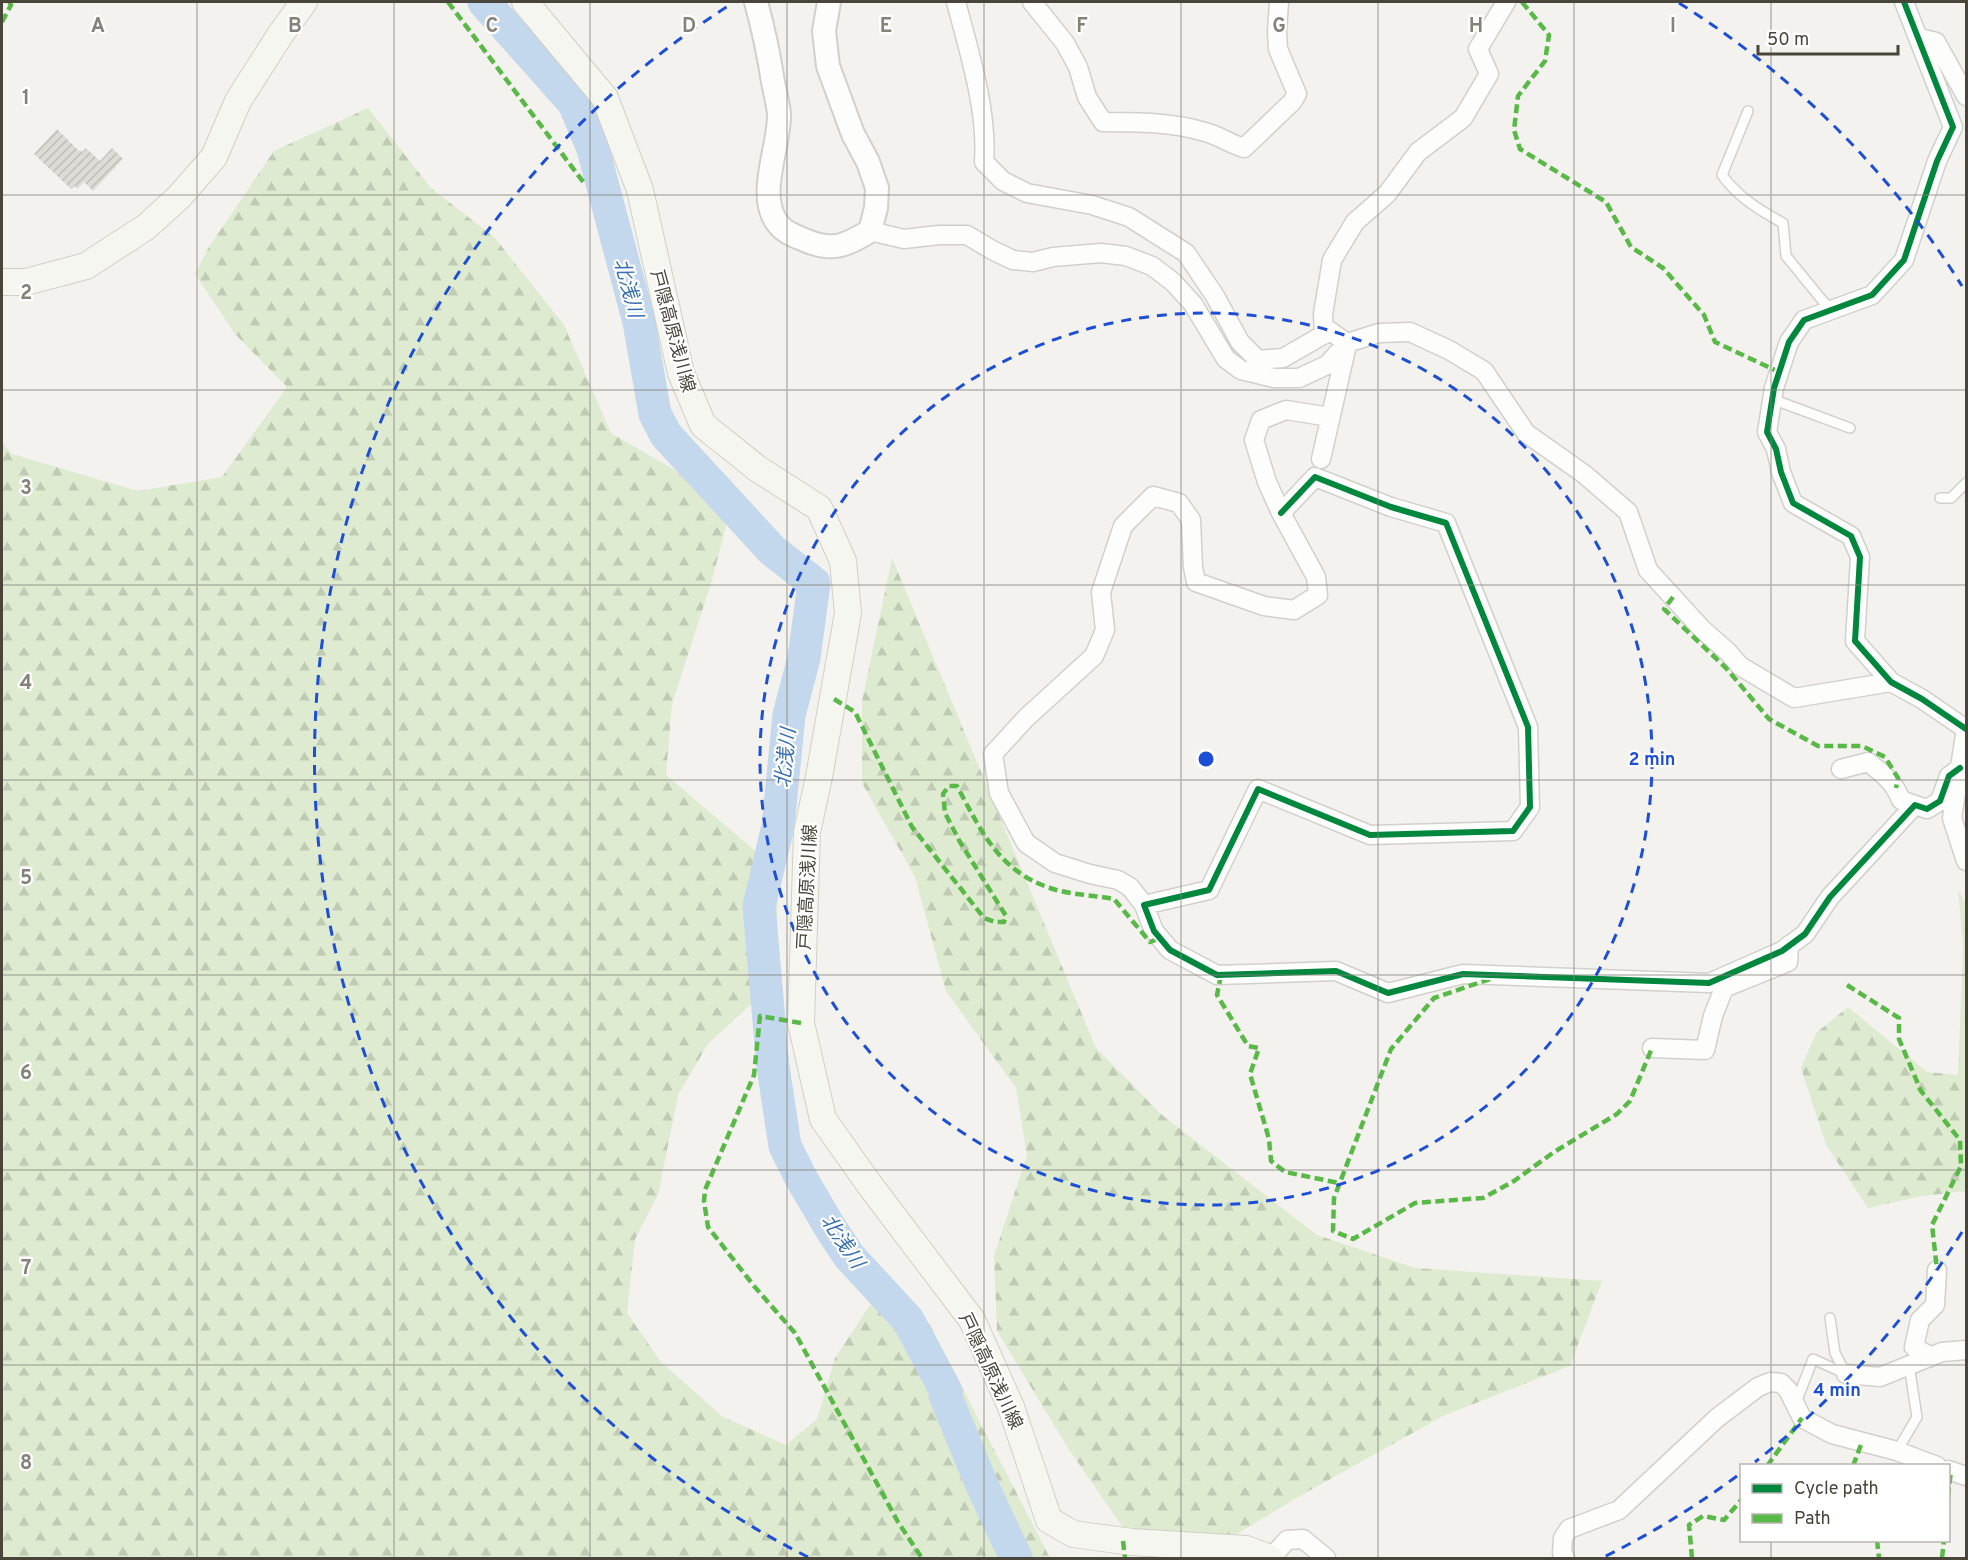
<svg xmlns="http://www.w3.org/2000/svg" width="1968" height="1560" font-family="Overpass,'Noto Sans JP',sans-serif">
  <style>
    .forest { fill: url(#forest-firs) }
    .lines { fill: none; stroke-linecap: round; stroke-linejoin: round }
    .river { stroke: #c3d7ed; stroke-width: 33 }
    .building { fill: url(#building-hatch) }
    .service-casing { stroke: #d1d0cc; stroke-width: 12 }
    .minor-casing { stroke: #d1d0cc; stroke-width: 21 }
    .tertiary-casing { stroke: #d1d0cc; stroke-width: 26 }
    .secondary-casing { stroke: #d2cfc5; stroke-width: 28 }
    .service { stroke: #fdfdfc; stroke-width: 9 }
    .minor { stroke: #fdfdfc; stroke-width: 18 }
    .tertiary { stroke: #fdfdfc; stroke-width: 22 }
    .secondary { stroke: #f6f6f1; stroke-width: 26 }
    .quiet { stroke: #58b947; stroke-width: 4.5; stroke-dasharray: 9 4.5; stroke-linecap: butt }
    .cycleway-casing { stroke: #fff; stroke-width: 10 }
    .cycleway { stroke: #00873e; stroke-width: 6 }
    .grid { fill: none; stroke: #848279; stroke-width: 1.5; stroke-opacity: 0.55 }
    .ring { fill: none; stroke: #1d4ed8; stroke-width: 3; stroke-dasharray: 10 8 }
    .labels { text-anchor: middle; stroke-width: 4.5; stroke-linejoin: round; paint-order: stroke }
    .street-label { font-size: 18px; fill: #49453a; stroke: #fff }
    .water-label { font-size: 20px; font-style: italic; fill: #3a70af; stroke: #fff }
    .grid-label { font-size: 20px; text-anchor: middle; font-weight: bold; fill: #848279; stroke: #fff; stroke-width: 4.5; stroke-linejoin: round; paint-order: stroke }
    .centre { fill: #1d4ed8; stroke: #fff; stroke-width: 3 }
    .ring-label { font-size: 18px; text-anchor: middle; font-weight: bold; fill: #1d4ed8; stroke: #fff; stroke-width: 4.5; stroke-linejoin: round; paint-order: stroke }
  </style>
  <defs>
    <pattern id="forest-firs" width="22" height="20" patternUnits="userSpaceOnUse" patternTransform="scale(1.5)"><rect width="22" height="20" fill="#deebd1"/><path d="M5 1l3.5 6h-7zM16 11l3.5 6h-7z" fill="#c0cbb4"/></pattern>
    <pattern id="building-hatch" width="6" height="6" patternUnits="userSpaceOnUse" patternTransform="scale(1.5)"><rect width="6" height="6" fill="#dddbd6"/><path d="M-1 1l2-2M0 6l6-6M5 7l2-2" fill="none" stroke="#bfbdb8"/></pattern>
  </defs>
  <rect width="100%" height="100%" fill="#f3f2ee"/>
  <!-- forest -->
  <path class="forest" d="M368 108 431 188 495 238 564 325 611 433 732 503 712 580 672 704 666 775 779 871 774 983 708 1044 678 1095 658 1195 635 1239 627 1313 661 1362 723 1417 786 1445 817 1419 835 1358 870 1305 929 1323 1050 1558H2V442L12 454 138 491 222 477 287 387 235 334 195 274 209 247 274 151Z
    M892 558 1096 1048 1162 1115 1317 1235 1415 1268 1602 1281 1570 1366 1443 1416 1300 1496 1197 1558H1177L1135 1545 1068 1448 997 1331 994 1256 1027 1155 1016 1088 946 991 915 877 862 783V701Z
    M1958 889 1966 905V1191L1922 1196 1868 1208 1826 1145 1801 1068 1816 1033 1848 1007 1927 1072 1958 1075 1963 947Z"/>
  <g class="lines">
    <!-- river -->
    <path class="river" d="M484 2 574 103 593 149 639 322 655 414 666 435 772 550 814 583 804 658 789 715 778 826 759 906 773 1067 785 1146 801 1178 831 1229 849 1256 908 1320 946 1391 945 1395 981 1483 1016 1558"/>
  </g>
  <!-- building -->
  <path class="building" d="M57 129 79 151 80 150 82 152 86 148 100 161 112 148 123 159 93 191 84 182 77 189 75 186 71 189 34 154Z"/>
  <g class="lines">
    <!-- service casing -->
    <g class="service-casing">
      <path id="service" d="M1748 111 1722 175C1738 197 1759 210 1783 223L1786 256 1822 300 1832 310
        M1772 399 1850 428
        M1940 498H1951L1966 483
        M1830 1318 1835 1353 1846 1374
        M1795 1405 1813 1359 1846 1374
        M1897 1451 1917 1417 1909 1365"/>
    </g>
    <!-- minor casing -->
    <g class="minor-casing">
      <path id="minor" d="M956 2C969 51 988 112 984 162L1003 181 1027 193 1092 205 1129 217 1186 253 1215 296 1240 342 1258 360 1283 358 1330 331 1347 343
        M1032 2 1065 43 1078 67 1087 97 1103 122C1137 122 1172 122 1205 132 1218 135 1230 144 1244 148L1292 102 1297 94 1278 49 1277 32 1279 2
        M1904 2 1953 127 1937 161 1904 260 1872 295 1804 320 1789 342 1774 388 1767 432 1776 449 1781 472 1793 503 1851 536 1860 557 1855 641 1891 682 1922 699 1966 729
        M1920 38 1936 42 1966 96
        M870 231 904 239 939 235H967L992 250 1013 260 1033 262 1053 257 1101 253 1126 256 1152 266 1173 282 1193 304 1226 359 1241 370 1274 378H1299L1327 365 1347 343 1379 333 1410 332 1449 350 1484 371 1526 433 1584 474 1628 512 1648 570 1702 629 1728 652 1740 666 1794 698 1891 682
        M1324 335 1323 314 1332 260 1355 222 1387 194 1418 152 1463 118 1489 74 1478 49 1506 2
        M1321 459 1347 345
        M1281 513 1315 477 1391 507 1446 523 1528 727 1530 807 1513 831 1370 835 1258 789 1209 890 1144 905 1154 931 1170 950 1217 975 1336 971 1388 993 1463 974 1709 983 1782 951 1805 934 1830 897 1915 805 1927 809 1940 801 1949 776 1960 768
        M1966 729 1952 818 1966 861
        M1841 769 1868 762C1883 774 1894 782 1901 800L1915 805
        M1144 905 1130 887 1118 880 1090 874 1055 863 1026 843 999 793 993 754 1026 718 1094 656 1105 630 1101 592 1123 526 1153 496 1179 503 1191 520 1193 567 1196 582 1264 606 1294 610 1318 595 1316 577 1281 513 1267 482 1254 440 1261 420 1286 410 1330 417
        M1652 1048 1705 1050 1713 1016 1724 988 1788 962 1789 945
        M1931 1357 1914 1347 1920 1320 1935 1305 1937 1270
        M1846 1374 1880 1377 1942 1352 1966 1350
        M1948 1470 1966 1476
        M1271 1558 1287 1540 1303 1539 1326 1558
        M1565 1558 1562 1553 1563 1538 1569 1529 1619 1510 1717 1418 1758 1387 1770 1382 1781 1383 1788 1390 1802 1418 1832 1434 1897 1451 1937 1466"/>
    </g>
    <!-- tertiary casing -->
    <g class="tertiary-casing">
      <path id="tertiary" d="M756 2C763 28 769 55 773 82 775 92 778 103 779 114 780 146 755 198 779 225 785 233 798 237 807 241 833 252 847 245 870 231L876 208 877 188 868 162 853 134 828 66 824 31 829 2"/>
    </g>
    <!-- secondary casing -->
    <g class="secondary-casing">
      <path id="secondary" d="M525 2 605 98 640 190 681 373 703 425 758 469 819 508 843 561 848 613 819 777 807 832 801 1023 823 1119 869 1184 972 1320 1011 1407 1049 1520 1073 1534 1132 1542 1246 1549 1270 1558
        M2 282H26L86 266 146 227 179 197 214 157 238 101 280 35 304 2"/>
    </g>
    <!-- service -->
    <use href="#service" class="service"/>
    <!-- minor -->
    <use href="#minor" class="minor"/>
    <!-- tertiary -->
    <use href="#tertiary" class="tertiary"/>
    <!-- secondary -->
    <use href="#secondary" class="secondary"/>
    <!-- quiet -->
    <path class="quiet" d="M448 2 584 183
      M1522 2 1549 35 1545 61 1518 96 1514 130 1520 149 1606 202 1631 247 1663 268 1704 315 1715 342 1779 372
      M2 22 11 5 9 2
      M1673 597 1664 609 1726 668 1769 719 1818 746H1862L1885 757 1898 778 1896 788
      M834 699 855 712 912 827 984 918 995 922H1004L1006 916 960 842 945 813 943 794 949 786H957C981 831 999 871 1050 888 1070 895 1094 895 1114 899L1150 942 1160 938
      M1221 975 1217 995 1248 1046 1259 1048 1250 1074 1269 1139 1271 1161 1285 1172 1339 1183
      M1490 979 1434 998 1391 1049 1334 1198 1333 1231 1353 1239 1415 1203 1483 1198 1514 1181 1554 1152 1617 1114 1630 1101 1652 1048
      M1847 985 1899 1018V1039L1921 1091 1960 1140 1961 1166 1932 1225 1937 1270
      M801 1023 760 1016 754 1075 705 1190 704 1201 708 1227 754 1286 795 1333 898 1522 922 1558
      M1767 1466 1802 1418
      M1853 1466 1862 1442
      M1948 1497 1951 1471
      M1877 1540 1879 1558
      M1123 1541 1125 1558
      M1692 1558 1689 1525 1703 1516 1724 1520 1742 1499
      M1942 1558 1944 1540"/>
    <!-- cycleway casing -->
    <g class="cycleway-casing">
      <path id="cycleway" d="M1904 2 1953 127 1937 161 1904 260 1872 295 1804 320 1789 342 1774 388 1767 432 1776 449 1781 472 1793 503 1851 536 1860 557 1855 641 1891 682 1922 699 1966 729
        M1281 513 1315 477 1391 507 1446 523 1528 727 1530 807 1513 831 1370 835 1258 789 1209 890 1144 905 1154 931 1170 950 1217 975 1336 971 1388 993 1463 974 1709 983 1782 951 1805 934 1830 897 1915 805 1927 809 1940 801 1949 776 1960 768"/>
    </g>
    <!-- cycleway -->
    <use href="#cycleway" class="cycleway"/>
  </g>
  <!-- grid -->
  <path class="grid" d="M197 2V1558M394 2V1558M590 2V1558M787 2V1558M984 2V1558M1181 2V1558M1378 2V1558M1574 2V1558M1771 2V1466M2 195H1966M2 390H1966M2 585H1966M2 780H1966M2 975H1966M2 1170H1966M2 1365H1966M1771 1540V1558"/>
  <!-- distance rings -->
  <g class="ring">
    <circle cx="1206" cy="759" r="446"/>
    <path d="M1962 1232A892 892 0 0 1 1755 1462M1737 1476A892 892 0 0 1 1604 1557M808 1557A892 892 0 0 1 733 3M1679 3A892 892 0 0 1 1962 286"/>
  </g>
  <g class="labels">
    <!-- street labels -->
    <g class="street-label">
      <text transform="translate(673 331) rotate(75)" y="6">戸隠高原浅川線</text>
      <text transform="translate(807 887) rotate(-87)" y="6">戸隠高原浅川線</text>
      <text transform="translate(991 1371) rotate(65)" y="6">戸隠高原浅川線</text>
    </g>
    <!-- water labels -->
    <g class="water-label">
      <text transform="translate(629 288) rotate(75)" y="7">北浅川</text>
      <text transform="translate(785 758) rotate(-84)" y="7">北浅川</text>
      <text transform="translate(843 1241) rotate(56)" y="7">北浅川</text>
    </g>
  </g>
  <g class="grid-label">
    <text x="98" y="32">A</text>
    <text x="295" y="32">B</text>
    <text x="492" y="32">C</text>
    <text x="689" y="32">D</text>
    <text x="886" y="32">E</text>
    <text x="1082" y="32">F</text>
    <text x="1279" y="32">G</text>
    <text x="1476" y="32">H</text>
    <text x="1673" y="32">I</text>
    <text x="26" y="104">1</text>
    <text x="26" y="299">2</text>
    <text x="26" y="494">3</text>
    <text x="26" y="689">4</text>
    <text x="26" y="884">5</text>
    <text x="26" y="1079">6</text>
    <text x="26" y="1274">7</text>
    <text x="26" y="1469">8</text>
  </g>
  <circle cx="1206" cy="759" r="9" class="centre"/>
  <g class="ring-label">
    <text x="1652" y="765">2 min</text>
    <text x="1837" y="1396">4 min</text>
  </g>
  <!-- border -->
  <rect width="1968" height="1560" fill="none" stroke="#49453a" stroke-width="6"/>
  <!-- legend -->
  <rect x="1740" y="1464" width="210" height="78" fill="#ffffff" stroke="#b6b5b0" stroke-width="1.5"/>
  <rect x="1752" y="1484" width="30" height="9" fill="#00873e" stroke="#b6b5b0" stroke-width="1.5"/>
  <text x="1794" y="1494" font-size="18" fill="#49453a">Cycle path</text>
  <rect x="1752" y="1514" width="30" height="9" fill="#58b947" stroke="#b6b5b0" stroke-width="1.5"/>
  <text x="1794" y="1524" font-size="18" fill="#49453a">Path</text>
  <!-- scale -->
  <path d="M1758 45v9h140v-9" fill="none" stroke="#49453a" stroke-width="3"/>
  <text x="1767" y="45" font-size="18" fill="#49453a" stroke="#ffffff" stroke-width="4.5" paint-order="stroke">50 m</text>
</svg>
